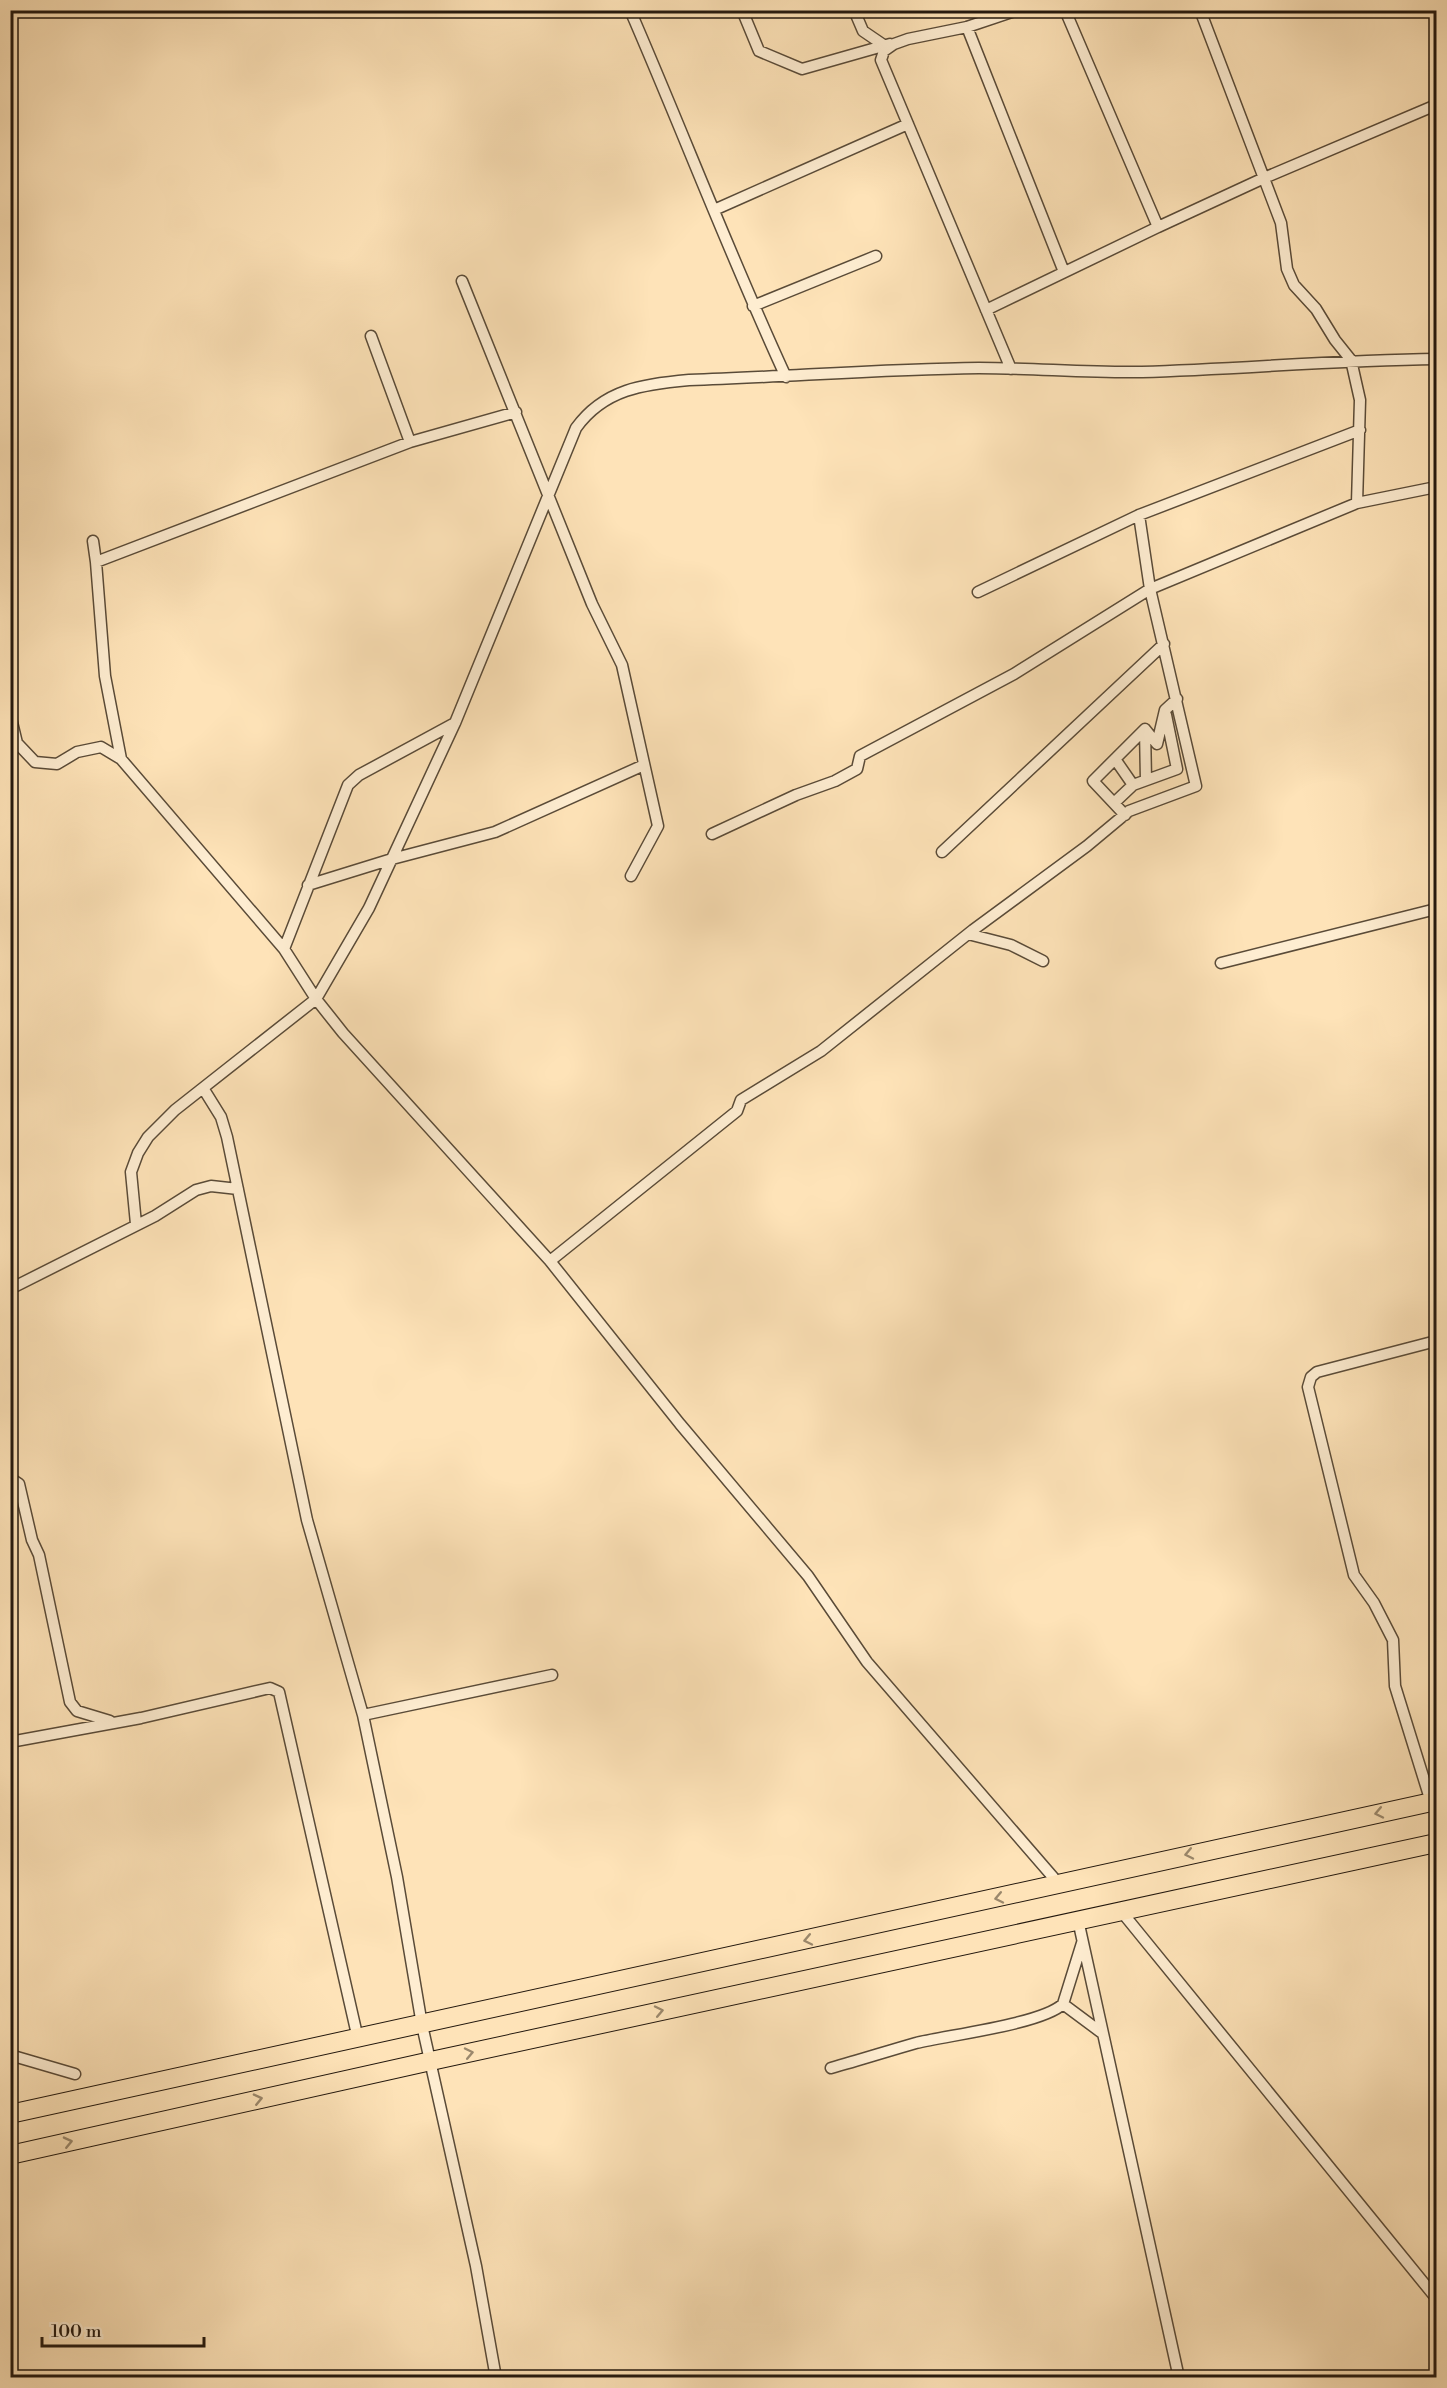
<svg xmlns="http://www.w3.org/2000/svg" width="1447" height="2388" font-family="'Libre Bodoni',serif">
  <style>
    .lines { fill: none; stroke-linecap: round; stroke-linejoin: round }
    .street-casing { stroke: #5a4b38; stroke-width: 13 }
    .highway-casing { stroke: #23180e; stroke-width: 20 }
    .street { stroke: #feedd1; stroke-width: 10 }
    .highway { stroke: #fee3b8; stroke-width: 18 }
    .oneway { stroke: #9b886c }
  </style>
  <rect width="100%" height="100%" fill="#fee3b8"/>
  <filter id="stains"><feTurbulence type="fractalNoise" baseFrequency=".00333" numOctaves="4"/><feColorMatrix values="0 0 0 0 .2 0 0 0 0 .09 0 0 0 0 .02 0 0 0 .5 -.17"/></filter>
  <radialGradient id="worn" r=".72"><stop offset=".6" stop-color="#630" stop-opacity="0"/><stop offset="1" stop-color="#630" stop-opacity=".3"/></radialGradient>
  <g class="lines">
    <!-- street casing -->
    <g class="street-casing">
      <path id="street" d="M630 10C683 132 730 256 786 377
        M742 10 759 51 802 69 890 44
        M854 10 863 31 885 46
        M1065 10 1158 227 1264 178 1436 105
        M1200 10 1281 223 1287 269 1294 285 1316 309 1335 340 1351 360 1360 400 1357 503
        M967 27 1064 272
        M714 210 908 124
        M462 281 592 604 622 665 658 826 631 876
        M753 306 876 256
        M986 310 1158 227
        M371 336 410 442
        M1011 369 881 60 884 51 894 44 908 39 967 27 1018 10
        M93 541 96 562
        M978 592 1139 515 1360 430
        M10 714 17 743 35 762 57 764 77 752 101 747 121 759 284 949 316 999 343 1033 550 1261 680 1424 808 1576 867 1662 1059 1884
        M1145 729 1146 780
        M121 759 105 676 96 562 410 442 516 412
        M1133 785 1177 769 1166 715
        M1114 803 1133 785 1115 759
        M1125 815 1093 781 1145 729 1157 744 1165 710 1177 699
        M712 834 796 795 835 781 857 769 860 756 1014 674 1150 589 1357 503 1436 487
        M942 852 1164 644
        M308 885 392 859 495 832 644 765
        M968 934 1011 945 1043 961
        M284 949 348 785 359 775 455 723 576 428C604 389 644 384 689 380 785 377 882 369 979 368 1033 368 1088 373 1142 372 1240 369 1338 360 1436 359
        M1221 963 1436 909
        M203 1088 221 1117 227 1137 307 1520 363 1715 397 1877 422 2025 476 2266 496 2378
        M136 1224 131 1172 138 1153 148 1137 175 1110 316 999 369 908 455 723
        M550 1261 737 1111 741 1100 821 1051 973 930 1087 846 1129 811 1196 786 1150 589 1139 515
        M10 1289 155 1216 196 1190 211 1186 238 1189
        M10 1478 19 1484 32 1540 39 1555 70 1702 77 1711 110 1721
        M363 1715 552 1675
        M10 1742 141 1718 270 1688 279 1692 358 2039
        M1431 1802 1395 1686 1393 1640 1374 1603 1354 1575 1308 1387 1311 1377 1317 1372 1436 1341
        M1121 1911 1436 2298
        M1078 1920 1179 2378
        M1063 2004 1102 2033
        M10 2055 75 2074
        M831 2068C860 2060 888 2051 916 2043 949 2035 1042 2024 1063 2004L1082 1943"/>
    </g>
    <!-- highway casing -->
    <g class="highway-casing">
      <path id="highway" d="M10 2114 1436 1801
        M10 2155 431 2061 1436 1843"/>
    </g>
    <!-- street -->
    <use href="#street" class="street"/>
    <!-- highway -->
    <use href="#highway" class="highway"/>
  </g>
  <!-- one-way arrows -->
  <defs><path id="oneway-chevron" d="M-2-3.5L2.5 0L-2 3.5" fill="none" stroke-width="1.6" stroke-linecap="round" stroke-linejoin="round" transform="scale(1.5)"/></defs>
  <g class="oneway">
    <use href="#oneway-chevron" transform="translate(1379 1813) rotate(168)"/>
    <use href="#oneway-chevron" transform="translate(1189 1854) rotate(168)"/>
    <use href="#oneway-chevron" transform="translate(999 1898) rotate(168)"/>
    <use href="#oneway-chevron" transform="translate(808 1940) rotate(168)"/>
    <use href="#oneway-chevron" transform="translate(659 2011) rotate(-12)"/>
    <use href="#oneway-chevron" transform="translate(469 2053) rotate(-12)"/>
    <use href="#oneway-chevron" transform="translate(258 2099) rotate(-13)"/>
    <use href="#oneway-chevron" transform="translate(68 2142) rotate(-13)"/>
  </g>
  <!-- margin -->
  <rect width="1447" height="2388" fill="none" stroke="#fee3b8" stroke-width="36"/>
  <rect x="12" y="12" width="1423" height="2364" fill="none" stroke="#23180e" stroke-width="3"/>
  <rect x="18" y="18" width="1411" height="2352" fill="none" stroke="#23180e" stroke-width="1.5"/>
  <!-- scale -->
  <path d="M42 2337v9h162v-9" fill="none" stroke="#23180e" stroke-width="3"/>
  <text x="51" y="2337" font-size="18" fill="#23180e" stroke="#feedd1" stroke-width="4.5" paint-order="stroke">100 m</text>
  <rect width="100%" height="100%" filter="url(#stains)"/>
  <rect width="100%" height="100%" fill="url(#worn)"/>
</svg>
